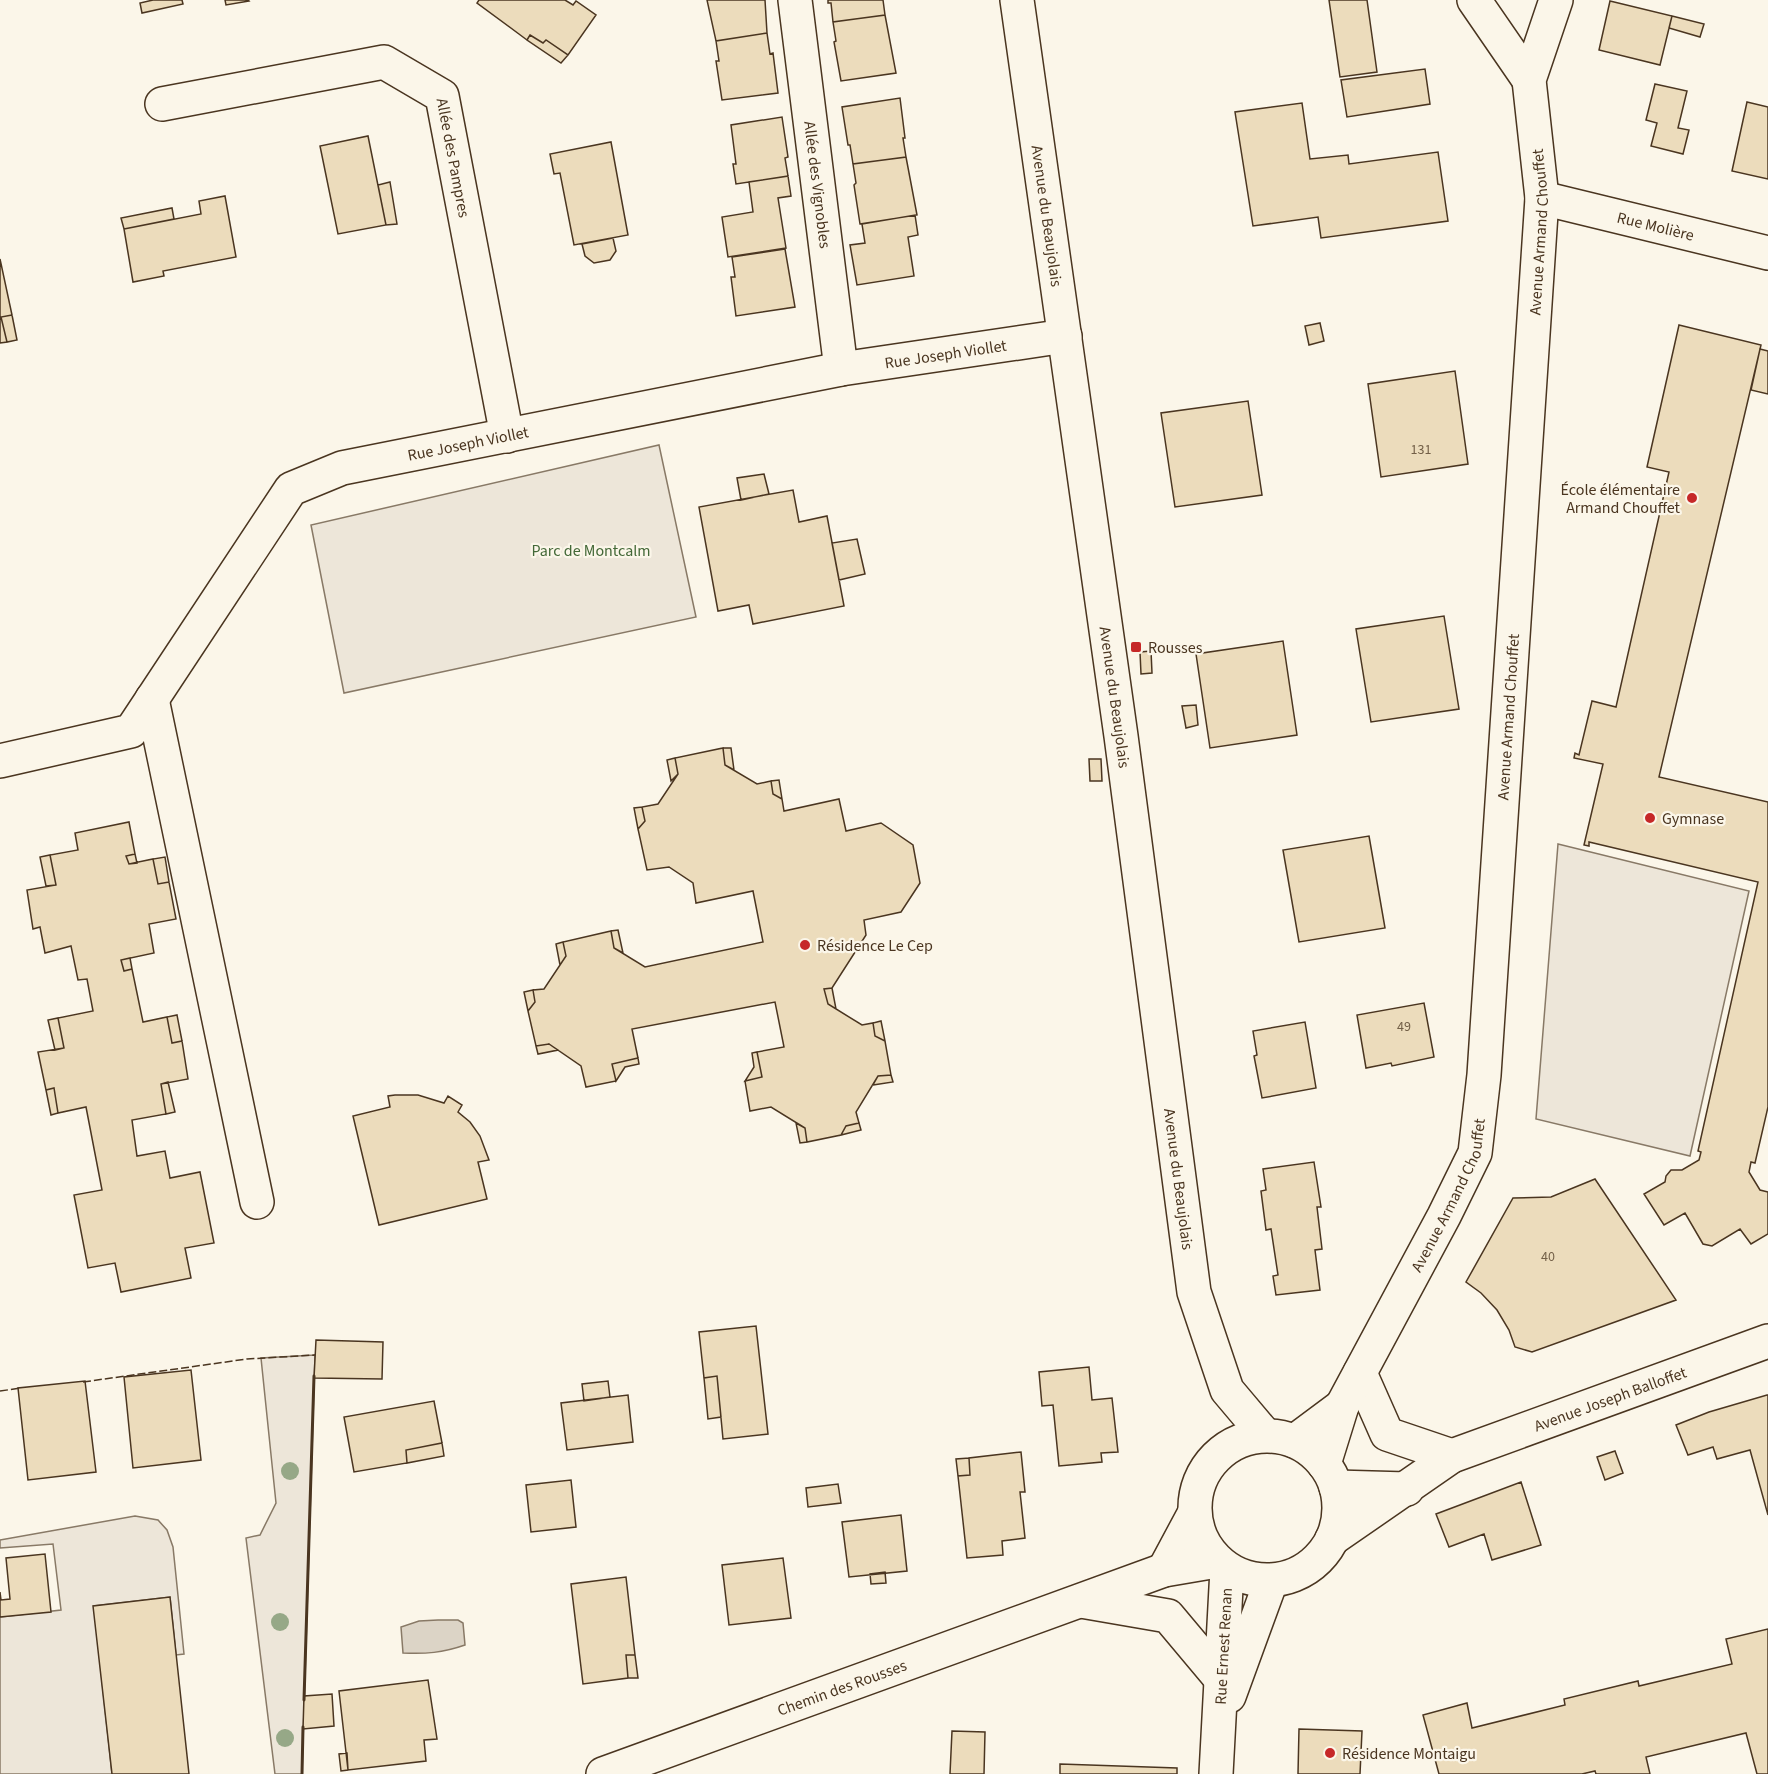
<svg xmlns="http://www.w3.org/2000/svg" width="1768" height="1774" font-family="'Source Sans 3',sans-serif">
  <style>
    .green { fill: #ede6d9; stroke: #887966; stroke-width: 1.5 }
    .water { fill: #dcd4c6; stroke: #887966; stroke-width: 1.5 }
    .building { fill: #ecdcbc; stroke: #4a3520; stroke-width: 1.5 }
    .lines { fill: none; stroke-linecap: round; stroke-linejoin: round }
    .minor-casing { stroke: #4a3520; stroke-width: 36 }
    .major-casing { stroke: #4a3520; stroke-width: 36 }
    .minor { stroke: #fbf6e9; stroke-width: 33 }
    .major { stroke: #fbf6e9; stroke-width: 33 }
    .fence { stroke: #4a3520; stroke-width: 1.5; stroke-dasharray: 8 3; stroke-linecap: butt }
    .wall { stroke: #4a3520; stroke-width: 3 }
    .tree { fill: #96a887 }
    .poi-dot { fill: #c62828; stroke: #fbf6e9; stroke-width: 2 }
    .labels { text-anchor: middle; stroke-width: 4.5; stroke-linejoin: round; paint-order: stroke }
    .number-label { font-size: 14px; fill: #725f47 }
    .street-label { font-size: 16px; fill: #4a3520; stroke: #fbf6e9 }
    .poi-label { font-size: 16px; fill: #4a3520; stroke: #fbf6e9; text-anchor: start }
    .park-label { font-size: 16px; fill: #436837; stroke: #fbf6e9 }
  </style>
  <rect width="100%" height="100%" fill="#fbf6e9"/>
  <!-- green -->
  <path class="green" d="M659 445 696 617 344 693 311 525Z
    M1558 844 1749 891 1690 1156 1536 1119Z
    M315 1355 302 1774H275L246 1538 260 1535 276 1503 261 1358Z
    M135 1516 158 1520 167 1530 173 1547 184 1654 176 1655 170 1597 94 1606 112 1774H0V1617L61 1610 53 1544 0 1548V1540Z"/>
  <!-- water -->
  <path class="water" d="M438 1620H458L463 1623 465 1645C442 1653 426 1654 403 1653L401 1627 419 1621Z"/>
  <!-- building -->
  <path class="building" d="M153 0H182L183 4 142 13 140 3Z
    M225 0H248L249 1 226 5Z
    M479 0H565L573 5 576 1 596 15 568 55 546 40 543 43 530 35 527 40 477 3Z
    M707 0H765L767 33 716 41Z
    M828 0H883L885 15 833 22 831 3H828Z
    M1329 0H1367L1377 72 1340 77Z
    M1610 1 1672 16 1660 65 1599 50Z
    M885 15 896 73 841 81 834 42 836 41 833 22Z
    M1672 16 1704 24 1700 37 1669 28Z
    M767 33 770 54 773 53 778 93 722 100 716 61H719L716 41Z
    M530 35 543 43 546 40 568 55 561 63 527 40Z
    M1425 69 1430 104 1347 117 1341 80Z
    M1655 84 1687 91 1678 128 1689 130 1683 154 1651 146 1657 123 1646 120Z
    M900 98 905 138H903L906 157 853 164 850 145H848L842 107Z
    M1747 102 1768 107V179L1732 171Z
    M1302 103 1310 159 1348 155 1349 164 1438 152 1448 221 1321 238 1318 217 1253 226 1235 112Z
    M782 117 788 157 785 158 788 176 736 184 733 164H736L731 125Z
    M368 136 386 225 338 234 320 146Z
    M611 142 628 235 574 245 560 173 554 174 550 154Z
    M906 157 917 215 860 224 854 185 856 183 853 164Z
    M788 176 791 196 778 198 786 248 728 257 722 217 753 212 749 182Z
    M390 182 397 224 386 225 378 185Z
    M225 196 236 257 163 271 164 276 133 282 124 229 201 214 199 201Z
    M172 208 174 219 124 229 121 218Z
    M915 215 918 235 908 237 914 276 857 285 850 245 865 243 862 224Z
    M613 238 616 251 610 260 594 263 585 256 582 244Z
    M785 249 795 307 736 316 731 277H735L732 257Z
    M0 259 12 315 1 317 7 342 0 343Z
    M12 315 17 340 7 342 1 317Z
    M1320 323 1324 341 1309 345 1305 326Z
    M1679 325 1761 345 1659 777 1768 802V1107L1755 1163 1751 1162 1749 1172 1760 1190 1768 1192V1234L1751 1244 1740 1229 1712 1246 1703 1244 1685 1213 1664 1225 1644 1194 1665 1182 1666 1176 1671 1170H1682L1699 1160 1701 1152 1698 1151 1758 882 1589 842V846L1584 845 1603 764 1574 758 1575 753 1579 755 1592 701 1616 707 1669 472 1647 467Z
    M1760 349 1768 351V394L1751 390Z
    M1455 371 1468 464 1381 477 1368 384Z
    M1248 401 1262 495 1175 507 1161 413Z
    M764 474 769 494 741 500 737 478Z
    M793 490 799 522 827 516 844 606 753 624 749 605 718 611 699 507Z
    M857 539 865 574 839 580 832 543Z
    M1444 616 1459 709 1371 722 1356 629Z
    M1283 641 1297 735 1210 748 1196 654Z
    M1151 651 1152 673 1141 674 1140 652Z
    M1196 705 1198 725 1186 728 1182 706Z
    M723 748H731L734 770 725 765Z
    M723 748 725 765 757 784 771 781 773 794 782 799 784 811 839 799 846 831 881 823 913 845 920 883 901 912 864 920 866 935 832 988 824 989 828 1004 862 1025 873 1023 875 1036 885 1041 891 1075 878 1076 856 1112 859 1123 846 1126 841 1135 807 1142 805 1128 771 1107 750 1111 745 1081 762 1077 757 1052 784 1047 775 1002 632 1029 638 1058 612 1064 616 1081 586 1087 581 1066 549 1044 536 1046 528 1011 535 1002 533 990 544 989 566 956 563 942 611 931 614 948 645 967 763 942 753 891 696 903 693 883 669 867 647 870 638 829 645 821 642 807 658 804 678 774 675 758Z
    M675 758 678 774 671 781 667 760Z
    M1089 759H1101L1102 781H1090Z
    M779 780 782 799 773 794 771 781Z
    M642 807 645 821 638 829 634 808Z
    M129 822 135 854 126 856 129 864 153 859 158 884 169 882 176 919 149 924 154 953 121 960 124 971 132 969 143 1022 167 1017 172 1043 182 1041 188 1079 161 1084 166 1114 132 1120 137 1156 165 1151 170 1178 200 1172 214 1243 185 1248 191 1278 121 1292 115 1263 88 1268 74 1195 102 1190 86 1107 58 1113 54 1088 46 1090 38 1052 64 1048 58 1018 93 1011 87 979 78 980 71 946 45 953 40 927 33 929 27 890 56 885 50 855 78 850 75 833Z
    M1369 836 1385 928 1299 942 1283 850Z
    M135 854 137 863 129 864 126 856Z
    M50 855 56 885 46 886 40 857Z
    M165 857 169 882 158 884 153 859Z
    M618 930 623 953 614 948 611 931Z
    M563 942 566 956 560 965 556 944Z
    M130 958 132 969 124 971 121 960Z
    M832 988 836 1009 828 1004 824 989Z
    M533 990 535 1002 528 1011 524 992Z
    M1424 1003 1434 1057 1392 1066 1391 1063 1366 1068 1357 1015Z
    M177 1015 182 1041 172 1043 167 1017Z
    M58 1018 64 1048 55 1050 48 1020Z
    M881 1021 885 1041 875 1036 873 1023Z
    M1305 1022 1316 1088 1262 1098 1254 1056 1257 1055 1253 1031Z
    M549 1044 558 1050 538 1054 536 1046Z
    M757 1052 762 1077 745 1081 754 1067 752 1053Z
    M638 1058 639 1064 625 1067 616 1081 612 1064Z
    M891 1075 893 1082 873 1085 878 1076Z
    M168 1082 175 1112 166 1114 161 1084Z
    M54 1088 58 1113 51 1115 46 1090Z
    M395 1095H418L444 1103 448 1096 462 1105 458 1112 470 1122 480 1136 489 1160 478 1162 487 1199 379 1225 353 1116 390 1107 388 1096Z
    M796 1123 805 1128 807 1142 800 1143Z
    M859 1123 861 1130 841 1135 846 1126Z
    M1314 1162 1321 1207H1317L1322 1249 1315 1250 1320 1290 1276 1295 1273 1276 1278 1275 1271 1229 1266 1230 1261 1191 1266 1190 1263 1169Z
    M1595 1179 1676 1300 1532 1352 1515 1347 1509 1330 1497 1310 1481 1293 1466 1282 1513 1198 1551 1197Z
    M756 1326 768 1434 723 1439 717 1376 704 1378 699 1332Z
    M316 1340 383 1342 382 1379 314 1378Z
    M1089 1367 1092 1400 1112 1398 1118 1452 1101 1453 1102 1462 1059 1466 1053 1405 1042 1406 1039 1372Z
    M191 1370 201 1460 133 1468 124 1377Z
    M717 1376 721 1417 708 1419 704 1378Z
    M85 1381 96 1472 28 1480 18 1388Z
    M608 1381 610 1397 584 1401 582 1384Z
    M628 1395 633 1442 567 1450 561 1403Z
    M1767 1395H1768V1515L1750 1450 1717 1459 1713 1447 1688 1455 1676 1425 1709 1412Z
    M434 1401 442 1443 406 1450 407 1463 354 1472 344 1417Z
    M442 1443 444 1456 407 1463 406 1450Z
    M1615 1451 1623 1473 1605 1480 1597 1457Z
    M1021 1452 1025 1492H1020L1025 1538 1002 1541 1003 1555 967 1558 958 1476 970 1475 969 1458Z
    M969 1458 970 1475 958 1476 956 1459Z
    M571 1480 576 1527 531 1532 526 1485Z
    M1521 1482 1541 1545 1492 1560 1484 1534 1449 1547 1436 1514Z
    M838 1484 841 1503 808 1507 806 1488Z
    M901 1515 907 1571 849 1577 842 1522Z
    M45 1554 51 1612 0 1617V1592L1 1600 10 1599 6 1558Z
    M783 1558 791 1618 729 1625 722 1565Z
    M885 1572 886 1583 871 1584 870 1574Z
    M626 1577 635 1655H626L628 1678 583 1684 571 1584Z
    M170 1597 189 1774H112L93 1606Z
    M1768 1629V1774H1757L1746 1733 1646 1757 1650 1774H1596L1595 1771 1582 1774H1439L1423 1715 1467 1703 1472 1728 1565 1705 1564 1699 1638 1681 1639 1686 1732 1664 1726 1639Z
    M626 1655H635L638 1678H628Z
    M428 1680 437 1739 424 1740 426 1761 348 1770 339 1691Z
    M332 1694 334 1726 303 1729 304 1696Z
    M1299 1729 1362 1731 1360 1774H1298Z
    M952 1731 985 1732 984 1774H950Z
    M347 1753 348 1770 341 1771 339 1754Z
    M1060 1764 1177 1768V1774H1060Z"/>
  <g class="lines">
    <!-- minor casing -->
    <g class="minor-casing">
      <g id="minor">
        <path id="s1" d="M795 0 841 369"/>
        <path d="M1474 0 1529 80"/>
        <path id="s2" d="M162 104 384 62 442 96 507 436"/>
        <path id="s3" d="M1542 198 1768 253"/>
        <path d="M152 699 257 1202"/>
        <path id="s4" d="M0 761 131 731 291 489 342 468 841 369 1065 336"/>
        <path d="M1360 1373 1387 1434 1452 1456"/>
        <path d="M1295 1441 1342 1406"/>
        <path id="s5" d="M1324 1464 1342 1406 1444 1216 1475 1153 1484 1075 1542 198 1529 80 1556 0"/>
        <path d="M1336 1487 1407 1489"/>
        <path id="s6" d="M1332 1539 1452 1456 1768 1341"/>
        <path d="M1164 1570 1194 1514"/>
        <path d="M1081 1601 1168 1616 1220 1678"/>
        <path id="s7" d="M603 1774 1164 1570 1217 1561"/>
      </g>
    </g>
    <!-- major casing -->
    <g class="major-casing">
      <g id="major">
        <path id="s8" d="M1017 0 1121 736 1194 1292 1227 1390 1265 1435"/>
        <circle cx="1267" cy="1508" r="72"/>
        <path d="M1229 1696 1271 1581"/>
        <path id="s9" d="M1216 1774 1227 1569"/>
      </g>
    </g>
    <!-- minor -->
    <use href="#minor" class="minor"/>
    <!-- major -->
    <use href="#major" class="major"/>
    <!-- fence -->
    <path class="fence" d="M83 1382 247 1359 315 1355
      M0 1391 21 1388"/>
    <!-- wall -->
    <path class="wall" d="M304 1700 314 1376
      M302 1774 303 1727"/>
  </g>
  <!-- trees -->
  <g class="tree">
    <circle cx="290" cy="1471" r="9"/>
    <circle cx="280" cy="1622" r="9"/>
    <circle cx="285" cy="1738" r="9"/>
  </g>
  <!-- markers -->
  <g class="poi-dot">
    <circle cx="1692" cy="498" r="6"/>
    <rect x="1130" y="641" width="12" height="12" rx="3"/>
    <circle cx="1650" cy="818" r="6"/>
    <circle cx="805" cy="945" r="6"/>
    <circle cx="1330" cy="1753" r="6"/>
  </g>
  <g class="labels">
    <!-- number labels -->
    <g class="number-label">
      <text x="1421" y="454">131</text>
      <text x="1404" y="1031">49</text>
      <text x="1548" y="1261">40</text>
    </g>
    <!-- street labels -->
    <g class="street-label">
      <text dy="6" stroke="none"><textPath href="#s2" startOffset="356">Allée des Pampres</textPath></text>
      <text dy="6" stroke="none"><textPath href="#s1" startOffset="186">Allée des Vignobles</textPath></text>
      <text dy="6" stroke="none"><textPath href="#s8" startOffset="218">Avenue du Beaujolais</textPath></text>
      <text dy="6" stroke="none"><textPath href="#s3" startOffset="117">Rue Molière</textPath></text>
      <text dy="6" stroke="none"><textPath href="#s5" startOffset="1270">Avenue Armand Chouffet</textPath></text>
      <text dy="6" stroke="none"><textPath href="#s4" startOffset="1094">Rue Joseph Viollet</textPath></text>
      <text dy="6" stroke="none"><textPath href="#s4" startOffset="608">Rue Joseph Viollet</textPath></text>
      <text dy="6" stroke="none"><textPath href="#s8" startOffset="704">Avenue du Beaujolais</textPath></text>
      <text dy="6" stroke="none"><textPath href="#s5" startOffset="784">Avenue Armand Chouffet</textPath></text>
      <text dy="6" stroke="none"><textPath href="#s8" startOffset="1190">Avenue du Beaujolais</textPath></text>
      <text dy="6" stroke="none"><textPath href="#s5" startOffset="298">Avenue Armand Chouffet</textPath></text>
      <text dy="6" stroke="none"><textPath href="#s6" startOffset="314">Avenue Joseph Balloffet</textPath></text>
      <text dy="6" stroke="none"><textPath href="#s9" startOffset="128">Rue Ernest Renan</textPath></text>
      <text dy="6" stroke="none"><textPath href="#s7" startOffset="254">Chemin des Rousses</textPath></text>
    </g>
    <!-- poi labels -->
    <g class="poi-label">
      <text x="1680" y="495" text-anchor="end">École élémentaire<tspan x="1680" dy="18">Armand Chouffet</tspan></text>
      <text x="1148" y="653">Rousses</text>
      <text x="1662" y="824">Gymnase</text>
      <text x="817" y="951">Résidence Le Cep</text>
      <text x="1342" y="1759">Résidence Montaigu</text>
    </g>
    <!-- park labels -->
    <g class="park-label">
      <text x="591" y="556">Parc de Montcalm</text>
    </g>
  </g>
</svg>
